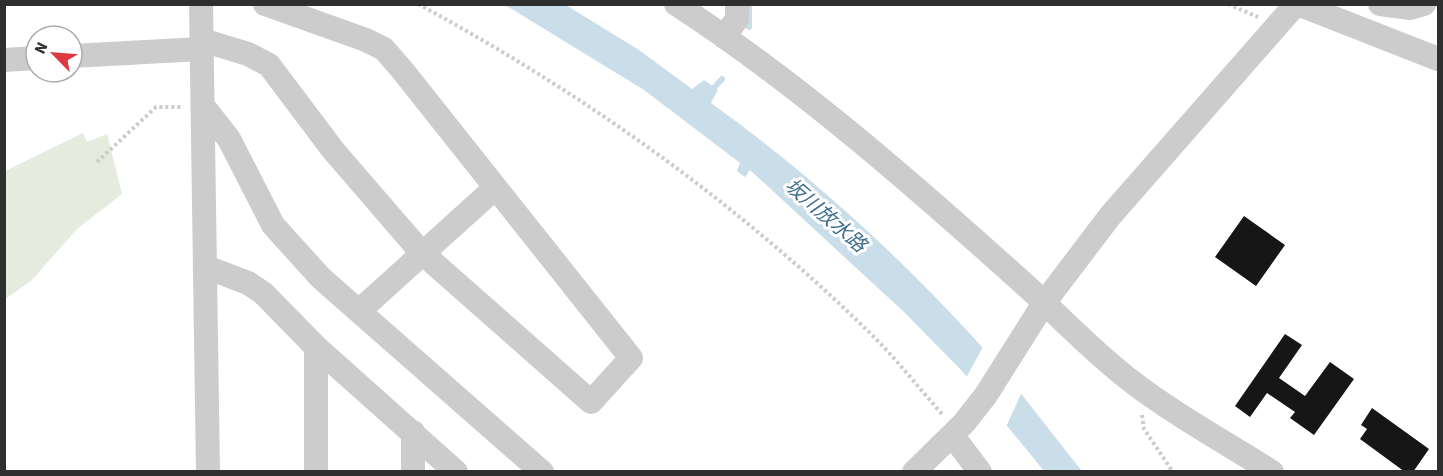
<svg xmlns="http://www.w3.org/2000/svg" width="1443" height="476" font-family="'Source Sans 3','Noto Sans JP',sans-serif">
  <style>
    .green { fill: #e5ebdd }
    .water { fill: #cadeea }
    .pier { fill: #fff }
    .lines { fill: none; stroke-linecap: round; stroke-linejoin: round }
    .stream { stroke: #cadeea; stroke-width: 6 }
    .building { fill: #161616 }
    .path { stroke: #ccc; stroke-width: 4; stroke-dasharray: 3 3; stroke-linecap: butt }
    .minor { stroke: #ccc; stroke-width: 24 }
    .labels { text-anchor: middle; stroke-width: 6; stroke-linejoin: round; paint-order: stroke }
    .water-label { font-size: 20px; font-style: italic; fill: #406f8e; stroke: #fff }
  </style>
  <rect width="100%" height="100%" fill="#fff"/>
  <!-- green -->
  <path class="green" d="M83 133 87 142 107 134 122 194 77 229 31 281 5 299V171Z"/>
  <!-- water -->
  <path class="water" d="M505 5H566L639 50 692 89 704 80 718 90 711 103C806 171 894 251 973 337 1012 379 1046 427 1082 471H1044L962 371 904 312 750 170 745 177 737 171 740 163 644 90Z"/>
  <!-- pier -->
  <path class="pier" d="M984 345 1022 392 1005 429 965 380Z"/>
  <g class="lines">
    <!-- stream -->
    <path class="stream" d="M749 27V4
      M710 92 722 79"/>
  </g>
  <!-- building -->
  <path class="building" d="M1244 216 1285 245 1256 286 1215 257Z
    M1285 334 1302 345 1279 378 1305 396 1330 362 1354 379 1314 435 1290 418 1295 412 1267 393 1250 417 1235 406Z
    M1372 408 1429 449 1413 472H1405L1360 439 1367 429 1361 425Z"/>
  <g class="lines">
    <!-- path -->
    <path class="path" d="M418 4C583 93 739 204 873 336 897 360 919 388 942 414
      M1228 4 1258 17
      M97 162 156 107H181
      M1142 415 1144 429 1173 472"/>
    <!-- minor -->
    <path class="minor" d="M201 4 208 472
      M676 4C796 82 907 179 1013 274 1053 309 1088 348 1131 381 1175 415 1225 442 1272 472
      M1298 4 1438 59
      M1380 4 1410 8 1424 4
      M724 37 737 19V4
      M202 40 248 54 269 65 333 150 421 252 591 402 631 358 403 71 384 49 366 40 265 4
      M72 56 201 49
      M4 60 36 58
      M203 106 229 139 273 225 321 278 542 472
      M206 267 248 283 263 293 316 347 456 472
      M359 311 495 188
      M316 347V472
      M413 432V472
      M952 435 980 472
      M914 472 964 423 986 395 1044 303 1110 216 1296 4"/>
  </g>
  <g class="labels">
    <!-- water labels -->
    <g class="water-label">
      <text transform="translate(826 215) rotate(41)" y="7">坂川放水路</text>
    </g>
  </g>
  <!-- border -->
  <rect width="1443" height="476" fill="none" stroke="#2f2f2f" stroke-width="12"/>
  <!-- north arrow -->
  <g transform="translate(54 54) rotate(295)"><circle r="28" fill="#ffffff" stroke="#acacac" stroke-width="1.5"/>
  <path d="M0-4.5L10 22L0 15L-10 22Z" fill="#de3843"/>
  <text y="-9" font-size="16" font-weight="bold" text-anchor="middle" fill="#2f2f2f">N</text>
  </g>
</svg>
